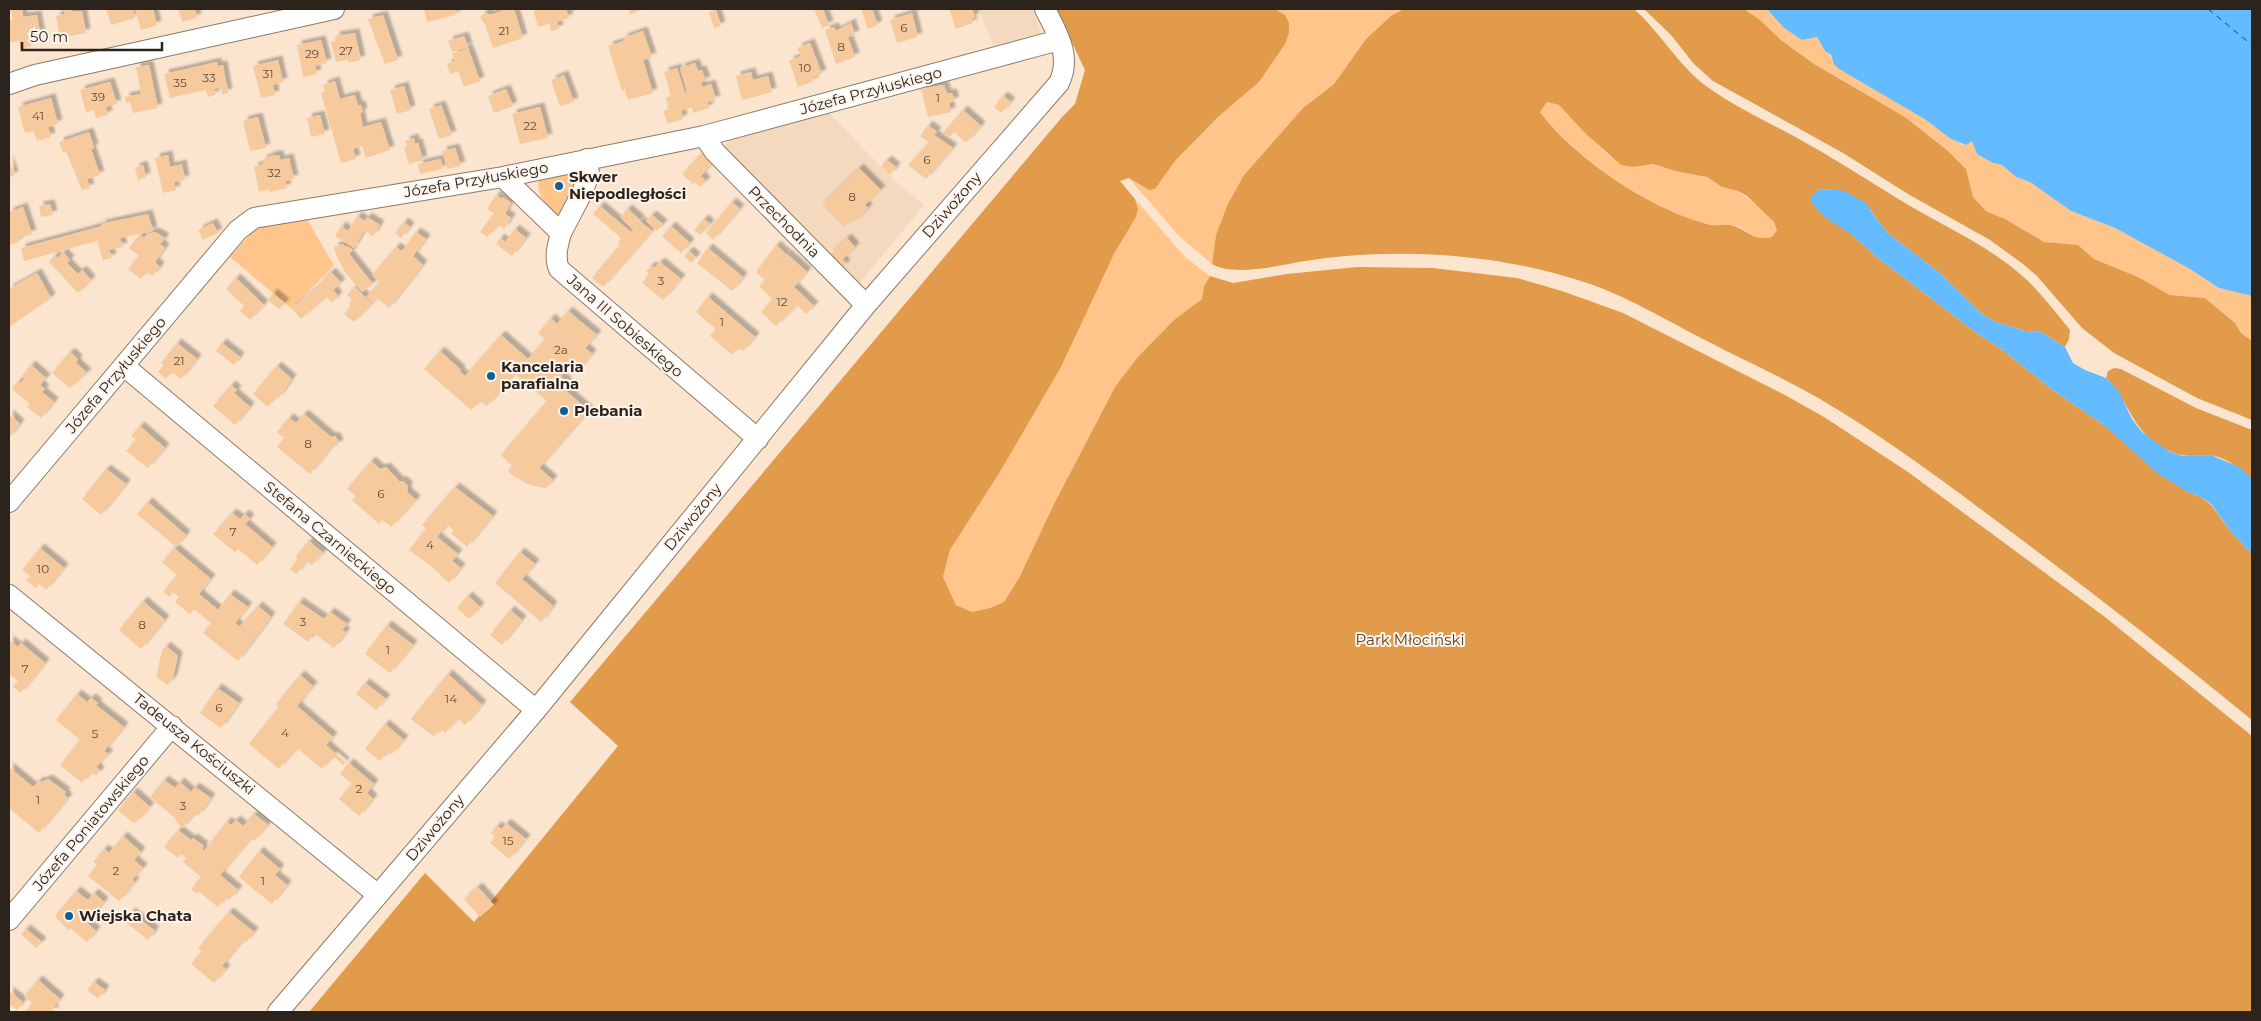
<svg xmlns="http://www.w3.org/2000/svg" width="2261" height="1021" font-family="Montserrat,sans-serif">
  <style>
    .built { fill: #f4d9be }
    .green { fill: #ffc58a }
    .forest { fill: #e29b4a; fill-rule: evenodd }
    .water { fill: #65bbff }
    .lines { fill: none; stroke-linecap: round; stroke-linejoin: round }
    .ferry { stroke: #044974; stroke-width: 1; stroke-dasharray: 6 5; stroke-linecap: butt }
    .building { fill: #f6ca9d; filter: url(#shadow) }
    .minor-casing { stroke: #8c7966; stroke-width: 22 }
    .minor { stroke: #fff; stroke-width: 20 }
    .poi-dot { fill: #115e91; stroke: #fdf4ec; stroke-width: 2 }
    .labels { text-anchor: middle; stroke-width: 4; stroke-linejoin: round; paint-order: stroke }
    .number-label { font-size: 12px; fill: #5e4e3c }
    .street-label { font-size: 15px; fill: #2c241c; stroke: #fdf4ec }
    .poi-label { font-size: 15px; font-weight: bold; fill: #2c241c; stroke: #fdf4ec; text-anchor: start }
    .park-label { font-size: 15px; fill: #604221; stroke: #fdf4ec }
  </style>
  <defs>
    <filter id="shadow"><feDropShadow dx="4.5" dy="-4.5" stdDeviation="1" flood-color="#0004"/></filter>
  </defs>
  <rect width="100%" height="100%" fill="#fbe5cf"/>
  <!-- built -->
  <path class="built" d="M979 9H1033L1044 40 996 53Z
    M828 112 893 179 924 205 857 286 727 152 725 148 729 136Z"/>
  <!-- green -->
  <path class="green" d="M1275 9H1404L1392 15 1366 39 1334 84 1303 108 1244 175 1216 235 1212 264 1179 236 1129 178 1149 190 1155 189 1175 161 1218 117 1259 82 1285 15Z
    M1744 9H1767L1784 28 1802 40 1817 37 1839 69 1926 120 1951 139 1964 145 1972 140 1977 154 1993 163 2002 165 2016 177 2030 182 2071 211 2115 228 2190 269 2219 288 2252 296V341L2241 333 2235 323 2205 298 2170 295 2138 277 2094 259 2078 245 2044 242 2007 220 1986 211 1973 197 1966 169 1948 151 1905 117 1814 64 1781 40 1759 19Z
    M1547 102 1559 105 1609 156 1633 167 1653 164 1675 171 1693 173 1707 177 1722 187 1738 191 1764 211 1774 222 1777 230 1772 237C1749 242 1750 227 1731 225 1725 224 1718 226 1712 225 1658 215 1572 155 1540 112Z
    M569 169 580 172 562 215 556 217C548 206 535 194 539 179Z
    M1135 199 1185 257 1210 276 1204 286 1202 299 1174 320 1115 387 1055 502 1019 578 1004 602 990 608 972 612 956 605 943 577 950 550 1000 472 1061 367 1114 254 1136 217 1138 209Z
    M306 218 334 265 292 309 230 257 257 226Z"/>
  <!-- forest -->
  <path class="forest" d="M1056 9H1275L1285 15 1289 23V33L1285 44 1259 82 1218 117 1175 161 1155 189 1149 190 1129 178 1120 181 1135 199 1138 209 1136 217 1114 254 1061 367 1000 472 950 550 943 577 956 605 972 612 990 608 1004 602 1019 578 1055 502 1115 387 1138 357 1174 320 1202 299 1204 286 1210 276 1233 283 1287 274 1357 267 1433 268 1517 278 1562 291 1623 313 1785 395 1824 417 1908 472 2105 617 2252 736V1012H309L425 873 474 922 618 746 570 702 1063 116 1075 104 1085 70Z
    M1404 9H1634C1660 32 1679 66 1706 86 1735 107 1768 122 1799 139 1833 158 1866 179 1900 200 1942 226 1991 246 2028 281 2043 296 2057 314 2070 330L2069 339 2065 347 2041 332 2025 331 1993 321 1982 314 1941 274 1889 234 1877 220 1871 210 1832 189 1818 190 1852 235 1878 258 1975 332 2004 351 2050 388 2105 426 2186 491 2201 497 2212 506 2231 532 2252 554V720C2174 656 2095 594 2014 534 1951 487 1888 439 1820 399 1784 378 1745 361 1709 342 1667 321 1626 295 1581 281 1494 253 1395 247 1305 261 1281 265 1233 277 1212 264L1216 235 1228 204 1244 175 1303 108 1334 84 1366 39 1392 15ZM1547 102 1559 105 1585 133 1621 165 1633 167 1653 164 1675 171 1707 177 1722 187 1738 191 1747 196 1774 222 1777 230 1772 237C1752 241 1751 232 1734 226 1727 223 1718 226 1711 225 1654 212 1574 158 1540 112Z
    M1644 9H1744L1759 19 1781 40 1814 64 1905 117 1948 151 1966 169 1973 197 1986 211 2007 220 2044 242 2078 245 2094 259 2138 277 2170 295 2205 298 2235 323 2241 333 2252 341V420L2197 398 2114 353 2082 328 2037 276 2023 264 1990 240 1908 194 1843 153 1713 81 1694 64 1671 35Z
    M2114 368 2121 369 2196 408 2252 430V479C2241 469 2224 456 2209 455 2195 455 2184 458 2171 452 2130 433 2133 405 2106 378L2108 371Z"/>
  <!-- water -->
  <path class="water" d="M1767 9H2252V296L2219 288 2190 269 2115 228 2071 211 2030 182 2016 177 2002 165 1993 163 1977 154 1972 141 1966 145 1951 139 1926 120 1839 69 1834 64 1831 55 1825 51 1817 37 1802 40 1784 28Z
    M1832 189 1844 191 1866 203 1877 220 1889 234 1941 274 1982 314 1993 321 2025 331 2041 332 2065 347 2073 363 2085 370 2106 378 2118 390 2132 419 2141 431 2155 442 2170 452 2183 456 2211 455 2239 467 2252 479V554L2231 532 2212 505 2201 497 2186 491 2157 473 2105 426 2050 388 2004 351 1975 332 1878 258 1852 235 1826 218 1815 207 1810 199 1818 190Z"/>
  <g class="lines">
    <!-- ferry -->
    <path class="ferry" d="M2208 9 2252 45"/>
  </g>
  <!-- building -->
  <path class="building" d="M11 9H22L23 17 37 15 41 37 30 39 31 47 20 49 19 41 9 43V20H13Z
    M64 9H72V12L82 11 86 33 60 38 56 16 65 14Z
    M106 9H133L135 18 111 25Z
    M135 9H153L157 25 141 30Z
    M178 9H195L197 18 182 22Z
    M424 9H455L456 15 427 22Z
    M501 9H514L523 38 493 48 485 24 480 18 483 14 487 13 490 15 502 11Z
    M533 9H566L569 18 557 22 559 29 551 31 549 24 538 27Z
    M628 9H638L639 11 630 14Z
    M814 9H823L829 25 822 28Z
    M861 9H872L878 25 868 29Z
    M949 9H972L975 17 971 19 973 23 956 29Z
    M716 10 721 26 714 28 709 12Z
    M912 13 918 37 897 43 890 20Z
    M383 15 398 60 385 64 368 19Z
    M851 23 855 35 848 37 855 57 836 64 825 30 834 27 836 31Z
    M643 31 652 57 643 60 653 93 628 100 625 89 622 91 608 46 624 41 623 38Z
    M355 33 361 60 348 63V60L336 62 331 42 336 41 335 36Z
    M464 36 468 47 452 52 448 41Z
    M321 40 327 63 315 66 317 74 303 77 297 45Z
    M810 43 822 74 813 77 814 81 798 87 789 61 801 56 797 48Z
    M468 48 480 81 464 87 458 71 450 74 447 64 455 61 452 54Z
    M278 60 283 82 273 85 275 95 261 98 253 66Z
    M217 62 218 66 223 65 228 93 222 94 221 87 214 89 215 95 208 97 206 90 170 98 164 74Z
    M695 63 698 71 702 70 706 81 701 82 702 87 711 84 716 100 707 102 709 108 693 113 692 107 681 111 683 119 668 124 663 111 669 109 666 98 671 96 664 72 677 68 685 93 687 92 680 68Z
    M149 65 158 108 133 113 130 102 126 103 125 97 141 94 136 67Z
    M751 72 753 80 768 76 772 92 742 100 736 76Z
    M564 75 574 102 560 106 551 80Z
    M335 81 340 99 355 95 358 106 361 105 363 112 360 113 363 127 381 122 390 150 366 158 362 146 353 149 356 159 341 163 321 93 325 92 323 85Z
    M110 82 117 104 106 107 108 115 96 118 94 110 86 112 80 90Z
    M944 85 947 94 952 93 955 101 949 103 951 112 928 117 921 89Z
    M404 86 411 110 397 114 390 90Z
    M506 89 513 106 494 113 488 96Z
    M1003 96 1011 102 1001 113 994 107Z
    M51 98 58 124 48 127 51 137 37 141 34 131 25 133 18 107Z
    M441 105 452 135 439 139 429 109Z
    M540 107 548 138 520 144 512 114Z
    M963 110 981 126 966 143 954 132 949 138 943 133Z
    M320 115 325 134 311 137 307 118Z
    M258 117 266 148 250 151 243 121Z
    M928 125 937 132 934 135 953 148 926 179 908 165 929 143 920 136Z
    M89 132 94 148 91 149 100 175 87 179 90 188 82 190 66 152 63 153 59 142Z
    M414 138 415 143H418L423 160 409 164 404 148 407 146 405 141Z
    M455 148 461 166 447 169 442 151Z
    M704 151 714 161 701 176 706 181 700 187 695 182 693 184 682 174Z
    M168 155 170 167 182 164 185 180 174 182 176 190 163 193 155 158Z
    M273 155H279L280 160 289 158 294 179 285 181 287 188 269 192V189L259 192 254 167 263 164 262 160Z
    M441 159 443 169 420 174 418 164Z
    M9 160 14 176 9 177Z
    M887 160 896 167 890 175 881 166Z
    M143 165 146 177 138 180 135 168Z
    M859 168 881 190 865 205 868 208 856 221 853 218 844 227 822 205Z
    M496 195 502 199 503 197 511 203 505 214 511 218 504 229 498 225 487 237 480 232 494 213 487 209Z
    M732 202 740 209 713 240 706 233Z
    M50 204 53 215 41 217 39 206Z
    M600 206 631 232 640 221 652 231 603 287 592 278 620 245 618 242 621 238 593 214Z
    M23 207 32 234 18 238 19 242 9 245V212Z
    M628 209 640 220 632 229 620 217Z
    M148 214 153 231 120 238 123 247 109 250 112 258 103 260 97 241 24 261 21 248 102 226 101 224Z
    M652 215 663 224 657 231 646 221Z
    M357 216 365 221 367 217 380 225 373 236 364 231 354 248 335 236 341 226 348 231Z
    M704 219 710 224 700 235 694 230Z
    M404 222 410 227 401 238 395 233Z
    M213 223 218 233 203 240 198 230Z
    M671 226 690 243 681 253 662 237Z
    M515 229 526 238 512 256 496 244 500 238 505 242Z
    M155 232 165 238 160 244 165 248 155 262 160 267 153 276 147 272 141 279 128 269 139 256 129 248 140 234 144 238 147 234Z
    M416 232 426 239 413 256 423 265 389 308 377 298 373 303 366 297 380 282 372 275 396 247 402 251Z
    M847 238 855 247 842 260 846 264 842 268 830 255Z
    M343 244 346 247 347 246 353 250 349 254 373 284 362 292 345 272 336 255 334 247Z
    M776 245 786 254 779 263 787 254 807 272 794 287 814 306 806 314 797 305 776 326 761 312 773 300 759 286 767 278 766 277 764 279 756 272Z
    M708 248 743 277 732 291 697 263Z
    M689 251 696 257 691 263 684 256Z
    M63 252 70 260 67 263 78 274 82 270 91 280 78 293 49 262 55 255 58 258Z
    M660 262 681 279 663 300 642 283 649 274 646 271 651 266 654 268Z
    M331 272 341 283 333 290 338 296 332 303 327 297 301 319 292 309 321 284 319 283Z
    M37 273 51 298 9 327V289Z
    M236 278 264 305 250 320 240 311 244 306 226 289Z
    M355 287 372 304 354 322 344 314 351 306 349 304 352 299 347 295Z
    M273 293 285 303 279 309 268 300Z
    M708 297 755 337 743 351 738 347 732 355 710 336 716 329 696 312Z
    M568 311 597 335 585 348 592 354 579 369 573 363 561 376 568 383 564 389 589 411 539 468 553 480 546 488 539 487 527 484 512 475 508 471 512 466 501 455 547 401 515 374 487 406 480 401 471 410 424 369 440 351 461 370 460 372 465 376 501 335 528 359 545 339 538 333 551 318 557 324Z
    M177 343 197 359 181 379 172 372 166 379 158 372 164 365 161 363Z
    M222 343 240 357 234 365 216 351Z
    M70 352 78 359 76 363 87 373 70 388 52 373Z
    M31 365 46 378 40 385 45 389 42 392 54 402 41 418 27 407 30 404 12 389 18 381 21 383 25 378 22 376Z
    M277 366 292 379 278 399 276 397 267 407 253 394Z
    M231 385 237 390 234 393 250 407 235 425 213 406Z
    M9 414 20 424 9 438Z
    M304 414 331 437 335 436 339 443 337 446H332L310 474 277 447 284 438 277 432 289 418 296 423Z
    M140 426 165 448 148 468 126 451 136 440 131 436Z
    M371 461 380 469 386 467 399 481H403L408 486 407 492 416 500 391 527 382 520 379 524 352 500 356 496 347 489Z
    M106 469 126 484 101 515 82 499Z
    M455 487 493 516 467 547 451 533 454 530 447 524 437 537 458 554 452 561 461 568 449 583 430 565 409 550 426 529 422 525Z
    M148 502 186 535 176 547 137 514Z
    M232 513 240 519 245 514 250 519 245 524 272 547 257 565 238 549 235 552 213 534Z
    M309 541 323 553 312 565 306 561 296 574 290 569 298 559 295 557Z
    M40 548 64 568 46 590 39 584 36 588 26 580 30 576 22 570Z
    M174 548 211 579 199 594 218 610 230 594 248 607 235 623 252 637 240 626 258 606 271 617 238 661 203 633 211 623 194 609 190 614 175 602 179 597 173 592 169 597 163 592 177 575 162 562Z
    M520 552 535 564 522 579 553 606 541 622 495 583Z
    M468 596 480 607 469 619 457 608Z
    M143 601 165 620 141 649 119 630Z
    M299 602 324 619 330 612 347 624 342 630 346 632 334 648 313 633 308 642 283 624Z
    M510 610 522 620 502 645 490 635Z
    M387 625 413 645 390 673 365 654Z
    M9 640 18 647 21 643 45 663 21 693 13 687 18 681 9 674Z
    M166 646 178 656 173 678 168 685 156 677 162 651Z
    M448 674 482 705 465 725 458 718 445 733 441 729 434 737 411 719Z
    M300 675 313 686 297 706 333 737 326 745 345 762 343 765 333 756 322 769 297 748 279 769 249 744 279 707 276 704Z
    M365 683 386 699 376 710 356 694Z
    M217 688 239 703 221 728 200 713Z
    M77 694 87 702 91 698 98 703 96 705 124 727 104 751 109 754 96 767 100 771 96 776 91 772 82 783 60 765 80 740 56 720Z
    M385 724 404 740 391 755 387 751 380 761 365 749Z
    M349 763 374 784 367 793 373 799 359 816 339 799 352 784 340 774Z
    M9 767 33 787 39 781 41 782 48 779 66 792 64 794 68 798 39 833 9 808Z
    M164 780 175 788 180 782 191 792 195 787 211 798 198 816 194 813 183 828 175 821 176 819 150 797Z
    M133 792 150 807 136 822 133 823 118 810Z
    M254 814 268 825 254 841 251 838 220 875 238 890 229 900 226 897 218 907 198 891 197 894 191 889 201 877 183 862 186 858 181 854 178 858 164 847 178 830 191 840 193 838 204 846 202 849 204 851 227 821 231 825 236 820 243 826Z
    M506 823 526 839 509 859 490 843 495 837 491 833 497 826 502 829Z
    M123 836 141 852 134 860 143 868 132 880 135 882 119 901 88 876 97 865 93 862 104 849 109 853Z
    M259 851 280 869 275 875 287 885 272 904 239 877Z
    M478 887 494 905 480 917 464 899Z
    M76 891 88 900 94 893 104 902 87 923 96 931 87 942 70 928 68 930 55 916Z
    M131 912 155 931 148 940 124 921Z
    M229 912 254 932 246 942 243 940 222 966 226 969 214 983 191 964 202 951 198 948Z
    M26 929 42 942 36 948 21 934Z
    M38 980 60 999 52 1009 56 1012 26 1011 32 1003 24 996Z
    M94 982 105 990 98 999 87 990Z
    M9 991 23 1002 17 1010 9 1004Z"/>
  <g class="lines">
    <!-- minor casing -->
    <g class="minor-casing">
      <path id="minor" d="M9 84 35 75 334 9
        M704 136 715 152 866 305
        M503 177 561 233C558 244 554 257 559 269L758 439
        M561 233 582 193 589 174 587 159
        M124 366 536 710
        M9 502 238 230 254 218 503 177 704 136 1059 40
        M9 595 378 895
        M9 920 172 726
        M278 1012 536 710 866 305 1059 83C1072 56 1057 33 1045 9"/>
    </g>
    <!-- minor -->
    <use href="#minor" class="minor"/>
  </g>
  <!-- markers -->
  <g class="poi-dot">
    <circle cx="559" cy="186" r="5"/>
    <circle cx="491" cy="376" r="5"/>
    <circle cx="564" cy="411" r="5"/>
    <circle cx="69" cy="916" r="5"/>
  </g>
  <g class="labels">
    <!-- number labels -->
    <g class="number-label">
      <text x="904" y="32">6</text>
      <text x="504" y="35">21</text>
      <text x="841" y="51">8</text>
      <text x="346" y="55">27</text>
      <text x="312" y="58">29</text>
      <text x="805" y="72">10</text>
      <text x="268" y="78">31</text>
      <text x="209" y="82">33</text>
      <text x="180" y="87">35</text>
      <text x="98" y="101">39</text>
      <text x="938" y="102">1</text>
      <text x="38" y="120">41</text>
      <text x="530" y="130">22</text>
      <text x="927" y="164">6</text>
      <text x="274" y="177">32</text>
      <text x="852" y="201">8</text>
      <text x="661" y="285">3</text>
      <text x="782" y="306">12</text>
      <text x="722" y="326">1</text>
      <text x="561" y="354">2a</text>
      <text x="179" y="365">21</text>
      <text x="308" y="448">8</text>
      <text x="381" y="498">6</text>
      <text x="233" y="536">7</text>
      <text x="430" y="549">4</text>
      <text x="43" y="573">10</text>
      <text x="303" y="626">3</text>
      <text x="142" y="629">8</text>
      <text x="388" y="654">1</text>
      <text x="25" y="673">7</text>
      <text x="451" y="703">14</text>
      <text x="219" y="712">6</text>
      <text x="285" y="737">4</text>
      <text x="95" y="738">5</text>
      <text x="359" y="793">2</text>
      <text x="38" y="804">1</text>
      <text x="183" y="810">3</text>
      <text x="508" y="845">15</text>
      <text x="116" y="875">2</text>
      <text x="263" y="885">1</text>
    </g>
    <!-- street labels -->
    <g class="street-label">
      <text transform="translate(871 91) rotate(-15)" y="5">Józefa Przyłuskiego</text>
      <text transform="translate(476 180) rotate(-10)" y="5">Józefa Przyłuskiego</text>
      <text transform="translate(952 205) rotate(-49)" y="5">Dziwożony</text>
      <text transform="translate(784 222) rotate(45)" y="5">Przechodnia</text>
      <text transform="translate(625 326) rotate(41)" y="5">Jana III Sobieskiego</text>
      <text transform="translate(116 375) rotate(-50)" y="5">Józefa Przyłuskiego</text>
      <text transform="translate(693 517) rotate(-51)" y="5">Dziwożony</text>
      <text transform="translate(330 538) rotate(40)" y="5">Stefana Czarnieckiego</text>
      <text transform="translate(194 744) rotate(39)" y="5">Tadeusza Kościuszki</text>
      <text transform="translate(91 823) rotate(-50)" y="5">Józefa Poniatowskiego</text>
      <text transform="translate(435 828) rotate(-50)" y="5">Dziwożony</text>
    </g>
    <!-- poi labels -->
    <g class="poi-label">
      <text x="569" y="182">Skwer<tspan x="569" dy="17">Niepodległości</tspan></text>
      <text x="501" y="372">Kancelaria<tspan x="501" dy="17">parafialna</tspan></text>
      <text x="574" y="416">Plebania</text>
      <text x="79" y="921">Wiejska Chata</text>
    </g>
    <!-- park labels -->
    <g class="park-label">
      <text x="1410" y="645">Park Młociński</text>
    </g>
  </g>
  <!-- border -->
  <rect width="2261" height="1021" fill="none" stroke="#2c241c" stroke-width="20"/>
  <!-- scale -->
  <path d="M22 42v8h140v-8" fill="none" stroke="#2c241c" stroke-width="2.5"/>
  <text x="30" y="42" font-size="15" fill="#2c241c" stroke="#fdf4ec" stroke-width="4" paint-order="stroke">50 m</text>
</svg>
